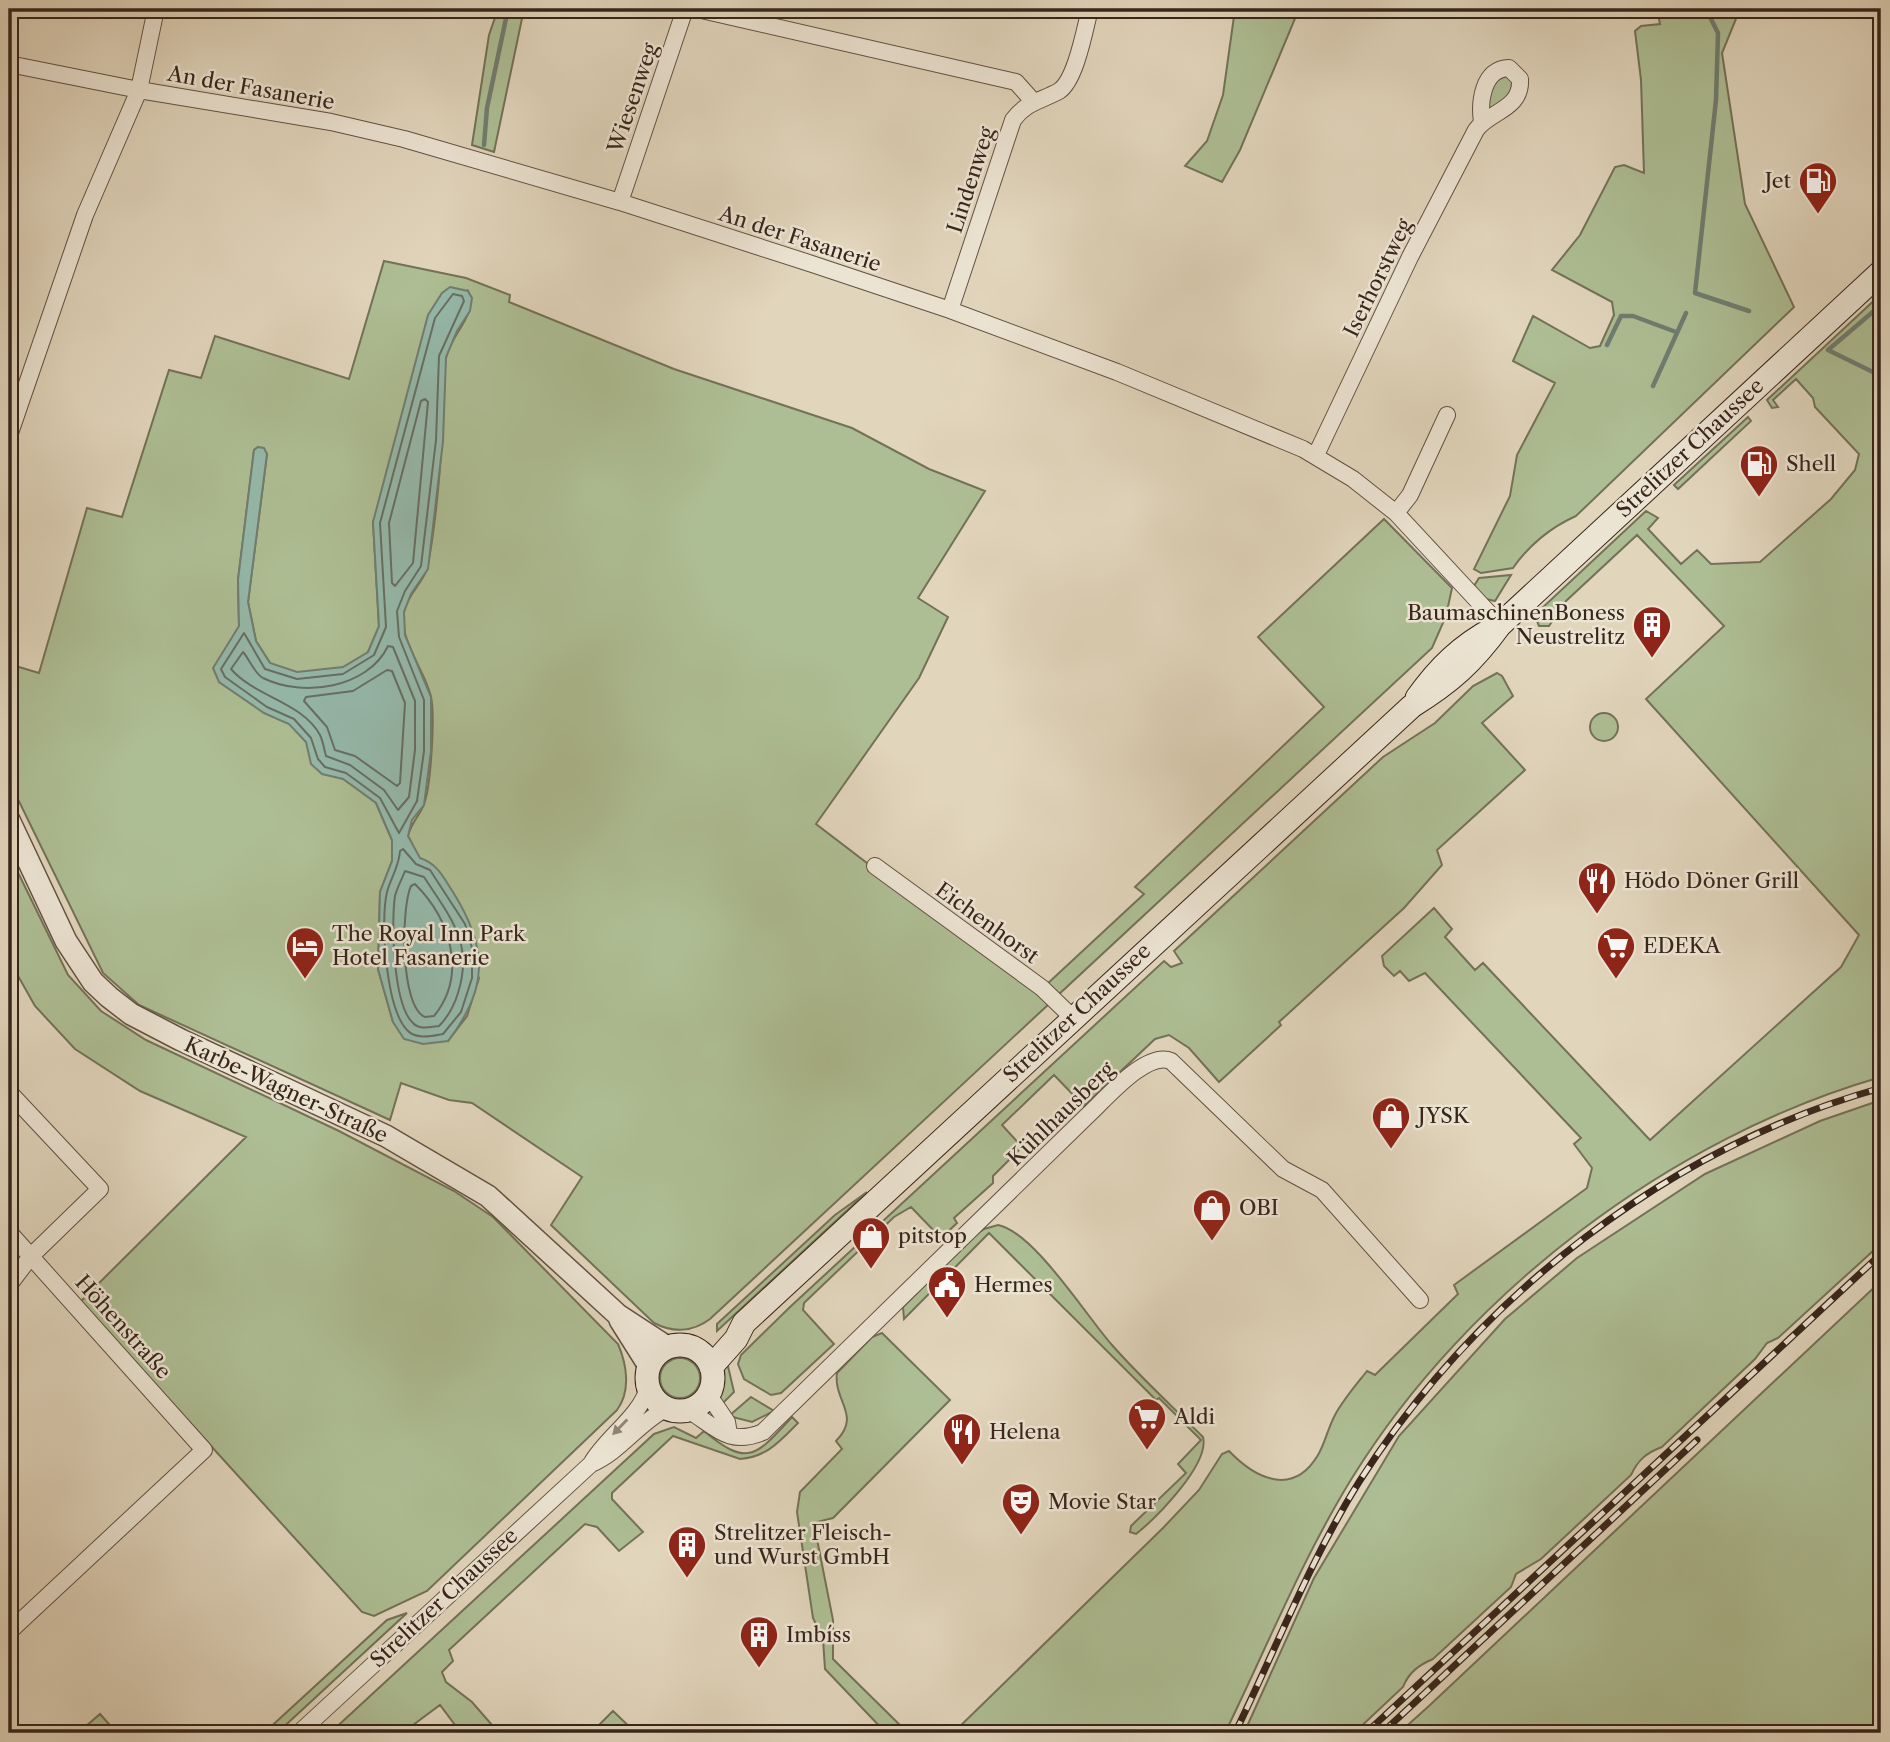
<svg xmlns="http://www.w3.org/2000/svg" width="1890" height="1742" font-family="'Libre Caslon Text',serif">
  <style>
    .green { fill: #aebe94; stroke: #737258; stroke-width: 2; fill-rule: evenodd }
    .water { fill: #95b9ab; stroke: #707e71; stroke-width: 2 }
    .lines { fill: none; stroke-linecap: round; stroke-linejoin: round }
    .shore { stroke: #666f63; stroke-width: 2 }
    .stream { stroke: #707e71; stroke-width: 4.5 }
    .minor-casing { stroke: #625143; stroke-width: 18 }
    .tertiary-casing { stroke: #625143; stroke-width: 24 }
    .secondary-casing { stroke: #38251b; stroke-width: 25 }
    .minor { stroke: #ece4d3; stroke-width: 16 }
    .tertiary { stroke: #ece4d3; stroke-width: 21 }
    .secondary { stroke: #ece4d3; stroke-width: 23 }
    .rail-casing { stroke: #38251b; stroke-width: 7 }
    .rail { stroke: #ece4d3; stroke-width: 4.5; stroke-dasharray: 13; stroke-linecap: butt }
    .oneway { fill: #928477 }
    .labels { text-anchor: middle; stroke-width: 5; stroke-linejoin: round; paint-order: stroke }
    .street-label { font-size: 21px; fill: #38251b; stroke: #ece4d3 }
    .poi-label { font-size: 21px; fill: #38251b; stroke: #ece4d3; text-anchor: start }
  </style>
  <rect width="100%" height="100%" fill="#e1d5bc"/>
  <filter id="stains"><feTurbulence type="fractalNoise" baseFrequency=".00286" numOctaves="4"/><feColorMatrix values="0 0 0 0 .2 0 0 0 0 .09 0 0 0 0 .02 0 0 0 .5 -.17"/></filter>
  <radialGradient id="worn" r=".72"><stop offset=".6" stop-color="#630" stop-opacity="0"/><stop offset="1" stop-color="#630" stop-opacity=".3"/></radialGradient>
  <!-- green -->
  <path class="green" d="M498 9H524L494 152 472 145 489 35Z
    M1235 9H1299L1240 150 1222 182 1185 166 1207 141 1223 95Z
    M1657 9H1740L1722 53 1745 204 1794 307 1576 516C1551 527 1528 546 1513 568L1481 573 1474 569 1510 496 1517 455 1555 383 1513 361 1533 316 1590 348 1600 346 1614 315 1612 302 1552 270 1580 235 1615 167 1624 165 1644 173 1641 80 1635 31 1641 26 1660 24Z
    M1507 76 1514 82 1513 94 1487 112C1490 96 1489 80 1507 76Z
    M384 261 466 278 510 295 509 302 674 369 852 428 929 469 985 491 918 598 948 617 919 678 816 824 1050 1003 710 1319C693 1332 673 1333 654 1323L551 1225 582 1177 472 1103 449 1100 401 1083 390 1120 139 1005 103 973 9 781V664L39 673 87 508 122 517 169 370 201 378 215 336 349 379ZM468 291C479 314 450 335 446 358 443 370 445 383 444 395 442 452 438 510 428 565 425 582 407 594 404 612 399 643 425 669 431 697 435 716 431 786 424 804 420 816 412 820 408 836L479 978 467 1016 448 1041 393 1022 378 969 380 892 392 861V840L376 803 368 652 379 627 373 522ZM258 447 267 454 248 602 256 641 270 663 239 626 238 580 254 450Z
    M1881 294V1077C1672 1137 1467 1292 1352 1478 1302 1559 1267 1647 1225 1733H953L1163 1528 1199 1490 1222 1454 1229 1451C1256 1479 1293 1497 1318 1455 1325 1443 1328 1428 1335 1415 1343 1400 1356 1385 1367 1371L1375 1375 1458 1294 1454 1285 1587 1188 1592 1168 1574 1144 1581 1138 1425 973 1409 981 1400 971 1394 976 1384 966 1382 956 1434 908 1452 929 1445 937 1475 970 1483 963 1650 1140 1841 967 1859 935 1646 699 1724 626 1637 535 1566 601 1549 626H1539L1536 619 1541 609 1646 511 1658 518 1648 529 1681 564 1697 550 1711 564 1760 562 1831 499 1855 470 1859 454 1815 407 1813 398 1796 379 1773 400 1778 407 1772 408 1767 400Z
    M1748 417 1751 421 1678 489 1674 485Z
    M1384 519 1452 588 1446 616 1432 648 1057 996 1046 985 1144 894 1135 887 1324 707 1258 637Z
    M1511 575 1495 601 1486 599 1474 586 1479 578Z
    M1497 673 1502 676 1513 696 1482 723 1525 770 1437 850 1442 865 1404 908 1279 1022 1281 1025 1219 1082 1189 1048 1169 1035 1155 1039 1084 1106 1054 1075 1002 1125 1022 1147 993 1176V1183L954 1218 957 1223 941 1238 911 1207 894 1217 804 1303 803 1310 834 1344 781 1393 771 1395 744 1379 738 1364 741 1355 790 1307 1164 961 1171 967 1182 963 1174 951 1383 757 1435 723 1473 686Z
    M1590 727a14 14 0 1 1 28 0a14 14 0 1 1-28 0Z
    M9 854 68 975 101 1011 146 1040 339 1131 454 1191 493 1217 618 1344C627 1365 631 1391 617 1410L427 1591 374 1616 362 1612 80 1302 246 1137 140 1091 75 1049 35 1006 9 960Z
    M1881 1100V1240L1874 1250 1778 1338 1767 1343 1755 1359 1662 1447C1646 1453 1638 1460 1631 1475L1541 1559 1516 1574 1511 1587 1433 1659C1419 1665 1409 1672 1403 1687L1354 1733H1244L1314 1578 1399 1436 1505 1319 1577 1258 1705 1174 1820 1121Z
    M867 1192 717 1331V1324L835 1215Z
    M998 1225C1034 1232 1087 1317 1112 1345 1140 1377 1173 1407 1203 1437 1210 1464 1156 1518 1136 1534L1130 1532 1131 1526 1186 1473 1178 1464 1201 1440 1159 1398 1156 1400 989 1233 904 1319 903 1307 974 1236 984 1229Z
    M1881 1281V1733H1399L1430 1705Z
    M882 1333 950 1400 833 1518 817 1522 815 1529 833 1620V1659L908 1733H886L825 1669 823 1639 813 1618 797 1512 800 1492 842 1449 836 1441C862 1415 833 1401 837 1373L872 1337Z
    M660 1378a20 20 0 1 1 40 0a20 20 0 1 1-40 0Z
    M727 1362 734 1392 721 1405C715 1388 715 1375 727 1362Z
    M751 1397 774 1411 752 1422 729 1416Z
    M792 1417 798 1423C780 1441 767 1457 740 1459L673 1436 612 1493V1499L643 1532 619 1551 597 1527 585 1524 449 1650 453 1661 442 1672 446 1682 472 1702 499 1733H461L440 1705 405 1731 406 1733H368L352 1726 342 1733H330L654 1434 674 1427 696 1438 704 1431C748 1468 756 1456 792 1417Z
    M407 1613 277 1733H264L387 1620Z
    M613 1711 636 1733H591Z
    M100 1714 117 1733H78Z"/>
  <!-- water -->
  <path class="water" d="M450 287 468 291 472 298 470 311 457 331 446 357 443 441 428 569 411 594 404 612 405 635 431 697V751L424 805 412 820 408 836 420 858C438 864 443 877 453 892 488 948 489 988 448 1041L423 1044 404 1039 393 1022 378 969 380 892 392 861V840L376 803 343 779 322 774 311 764 306 742 289 724 264 713 219 682 213 668 239 626 238 580 254 450 258 447 264 448 267 454 248 602 256 641 270 663 297 672 343 667 368 652 379 626 373 522 428 315 442 293Z"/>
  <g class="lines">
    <!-- shore -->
    <path class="shore" d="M453 294 462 296 464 301 439 356 436 440 421 566 405 591 397 611 399 637 424 700V751L417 801 399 833 380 798 346 773 325 767 318 759 311 738 294 719 267 707 225 677 221 669 244 633 265 669 297 679 343 674 374 655 386 627 380 523 435 318Z
      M425 399 428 402 413 563 395 586 392 583 389 523 421 401Z
      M388 646 393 647 415 701V750L409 797 398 810 384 790 350 765 326 756C324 749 323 741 320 735 302 702 255 697 231 669L243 652C250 660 254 673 263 678 303 698 368 688 388 646Z
      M387 670 392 671 405 703 400 783 397 786 355 756 335 750 327 727 304 701 306 697 353 691Z
      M403 849 416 864 430 870 465 924 472 948V978L461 1012 443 1034C432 1036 416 1040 407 1030 386 1008 380 921 387 892 391 877 399 867 400 851Z
      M405 871 424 877C450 917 474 943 458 993 454 1006 449 1016 439 1026 430 1027 419 1030 413 1023 393 1005 391 922 395 896 397 888 402 879 405 871Z
      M415 884C450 919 468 974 434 1016L425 1017C400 1007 401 907 411 886Z"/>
    <!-- stream -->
    <path class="stream" d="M1706 9 1718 33 1716 100 1695 293 1749 311
      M484 145 487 108 508 9
      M1881 305 1828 350 1881 376
      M1607 345 1621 316H1633L1676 332
      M1653 386 1686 313"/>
    <!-- minor casing -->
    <g class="minor-casing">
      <path id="minor" d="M697 9 1016 82 1033 101
        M9 64 139 90 331 122 404 139 620 202 812 264 950 310 1117 372 1303 449 1353 479 1396 513 1500 625
        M620 202 685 9
        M950 310 1013 120C1026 102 1041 101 1059 91 1076 80 1085 28 1090 9
        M9 436 85 215 139 90 156 9
        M1316 455 1410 257 1476 130C1489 111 1522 110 1520 79L1509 68C1483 68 1479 102 1482 122
        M1396 513 1410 495 1447 415
        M875 866 1042 988 1072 1017
        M9 1092 100 1189 31 1256 9 1285
        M9 1232 204 1450 9 1632
        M708 1394 727 1422 729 1434
        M688 1410C715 1426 728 1447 763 1432L1086 1117C1104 1101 1146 1050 1171 1061L1283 1169 1322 1190 1420 1300
        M591 1464C606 1437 639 1418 648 1388
        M299 1733 591 1464C621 1451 638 1423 667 1408"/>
    </g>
    <!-- tertiary casing -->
    <g class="tertiary-casing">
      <path id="tertiary" d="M9 820 66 941 93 982 109 997 131 1014 181 1040 386 1136 488 1196 618 1315 667 1347
        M620 1320 649 1366"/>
    </g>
    <!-- secondary casing -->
    <g class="secondary-casing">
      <path id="secondary" d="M1417 698C1439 667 1461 646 1494 628
        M647 1378a33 33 0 1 1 66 0a33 33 0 1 1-66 0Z
        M711 1367 736 1339 744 1323 1412 706C1451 682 1473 662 1500 625L1881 272"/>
    </g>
    <!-- minor -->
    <use href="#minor" class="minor"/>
    <!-- tertiary -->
    <use href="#tertiary" class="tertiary"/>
    <!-- secondary -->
    <use href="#secondary" class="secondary"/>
    <!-- rail casing -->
    <g class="rail-casing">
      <path id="rail" d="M1235 1733C1276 1649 1309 1562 1359 1482 1477 1297 1669 1147 1881 1088
        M1366 1733 1881 1254
        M1382 1733 1697 1440"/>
    </g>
    <!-- rail -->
    <use href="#rail" class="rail"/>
  </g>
  <!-- one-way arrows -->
  <defs><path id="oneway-solid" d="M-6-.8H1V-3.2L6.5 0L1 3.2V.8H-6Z" transform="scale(1.75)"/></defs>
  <use class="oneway" href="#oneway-solid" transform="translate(620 1427) rotate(134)"/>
  <!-- icons -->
  <defs>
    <g id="fuel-pin" transform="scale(2.0125)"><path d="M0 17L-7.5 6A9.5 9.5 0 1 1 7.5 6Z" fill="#8f2418" stroke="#ece4d3"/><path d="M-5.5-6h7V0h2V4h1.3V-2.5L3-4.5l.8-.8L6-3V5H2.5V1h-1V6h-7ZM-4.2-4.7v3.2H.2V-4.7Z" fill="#fff"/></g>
    <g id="building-pin" transform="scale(2.0125)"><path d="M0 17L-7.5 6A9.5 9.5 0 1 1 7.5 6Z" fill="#8f2418" stroke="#ece4d3"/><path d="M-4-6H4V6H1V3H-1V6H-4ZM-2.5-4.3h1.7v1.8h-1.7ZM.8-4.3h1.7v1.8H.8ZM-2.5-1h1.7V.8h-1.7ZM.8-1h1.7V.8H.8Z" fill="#fff"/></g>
    <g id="restaurant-pin" transform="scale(2.0125)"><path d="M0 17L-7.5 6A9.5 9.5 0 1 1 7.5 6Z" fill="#8f2418" stroke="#ece4d3"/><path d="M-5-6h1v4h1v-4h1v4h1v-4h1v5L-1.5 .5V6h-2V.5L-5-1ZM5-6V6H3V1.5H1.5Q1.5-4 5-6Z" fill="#fff"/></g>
    <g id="hotel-pin" transform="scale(2.0125)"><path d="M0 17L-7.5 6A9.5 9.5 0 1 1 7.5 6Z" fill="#8f2418" stroke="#ece4d3"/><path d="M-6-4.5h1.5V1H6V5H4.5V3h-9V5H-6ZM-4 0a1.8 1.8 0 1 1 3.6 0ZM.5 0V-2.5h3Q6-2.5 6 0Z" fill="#fff"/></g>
    <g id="supermarket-pin" transform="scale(2.0125)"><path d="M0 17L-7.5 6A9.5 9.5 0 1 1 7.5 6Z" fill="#8f2418" stroke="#ece4d3"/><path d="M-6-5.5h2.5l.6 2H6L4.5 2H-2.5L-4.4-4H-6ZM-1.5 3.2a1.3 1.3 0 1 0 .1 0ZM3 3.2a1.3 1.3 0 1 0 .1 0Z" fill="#fff"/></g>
    <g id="shop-pin" transform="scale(2.0125)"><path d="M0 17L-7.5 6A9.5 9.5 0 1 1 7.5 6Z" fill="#8f2418" stroke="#ece4d3"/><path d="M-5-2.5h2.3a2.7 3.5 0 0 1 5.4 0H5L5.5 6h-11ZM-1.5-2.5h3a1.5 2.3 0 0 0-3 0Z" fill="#fff"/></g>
    <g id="civic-pin" transform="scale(2.0125)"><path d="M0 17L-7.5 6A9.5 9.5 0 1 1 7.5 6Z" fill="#8f2418" stroke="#ece4d3"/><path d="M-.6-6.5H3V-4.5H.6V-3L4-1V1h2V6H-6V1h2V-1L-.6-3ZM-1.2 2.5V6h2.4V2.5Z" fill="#fff"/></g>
    <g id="theatre-pin" transform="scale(2.0125)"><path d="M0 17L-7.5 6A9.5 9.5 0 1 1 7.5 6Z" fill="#8f2418" stroke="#ece4d3"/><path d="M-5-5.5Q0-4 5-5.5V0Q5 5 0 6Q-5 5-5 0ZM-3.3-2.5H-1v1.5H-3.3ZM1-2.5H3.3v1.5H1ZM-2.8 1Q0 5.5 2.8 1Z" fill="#fff"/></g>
  </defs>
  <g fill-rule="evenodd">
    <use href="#fuel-pin" x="1818" y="181"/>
    <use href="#fuel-pin" x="1759" y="464"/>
    <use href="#building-pin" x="1652" y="625"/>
    <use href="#restaurant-pin" x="1597" y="881"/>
    <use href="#hotel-pin" x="305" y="946"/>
    <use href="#supermarket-pin" x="1616" y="946"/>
    <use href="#shop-pin" x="1391" y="1116"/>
    <use href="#shop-pin" x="1212" y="1208"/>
    <use href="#shop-pin" x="871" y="1236"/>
    <use href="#civic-pin" x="947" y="1285"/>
    <use href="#supermarket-pin" x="1147" y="1417"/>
    <use href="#restaurant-pin" x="962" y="1432"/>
    <use href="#theatre-pin" x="1021" y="1502"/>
    <use href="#building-pin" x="687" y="1545"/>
    <use href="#building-pin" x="759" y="1635"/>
  </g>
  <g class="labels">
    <!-- street labels -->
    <g class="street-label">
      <text transform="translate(251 88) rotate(10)" y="7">An der Fasanerie</text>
      <text transform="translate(633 98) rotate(-71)" y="7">Wiesenweg</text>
      <text transform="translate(971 180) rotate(-72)" y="7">Lindenweg</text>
      <text transform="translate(800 239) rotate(18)" y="7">An der Fasanerie</text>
      <text transform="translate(1378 278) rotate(-64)" y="7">Iserhorstweg</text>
      <text transform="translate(1690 448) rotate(-43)" y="7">Strelitzer Chaussee</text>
      <text transform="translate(987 923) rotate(36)" y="7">Eichenhorst</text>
      <text transform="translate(1077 1013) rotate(-43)" y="7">Strelitzer Chaussee</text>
      <text transform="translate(286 1090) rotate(25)" y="7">Karbe-Wagner-Straße</text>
      <text transform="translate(1061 1114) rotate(-44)" y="7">Kühlhausberg</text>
      <text transform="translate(123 1327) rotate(48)" y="7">Höhenstraße</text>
      <text transform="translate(444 1598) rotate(-43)" y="7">Strelitzer Chaussee</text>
    </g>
    <!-- poi labels -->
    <g class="poi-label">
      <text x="1791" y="188" text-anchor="end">Jet</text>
      <text x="1786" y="471">Shell</text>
      <text x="1625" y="620" text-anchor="end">BaumaschinenBoness<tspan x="1625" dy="24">Neustrelitz</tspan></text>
      <text x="1624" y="888">Hödo Döner Grill</text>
      <text x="332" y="941">The Royal Inn Park<tspan x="332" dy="24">Hotel Fasanerie</tspan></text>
      <text x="1643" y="953">EDEKA</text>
      <text x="1418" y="1123">JYSK</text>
      <text x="1239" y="1215">OBI</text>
      <text x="898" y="1243">pitstop</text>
      <text x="974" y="1292">Hermes</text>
      <text x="1174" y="1424">Aldi</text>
      <text x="989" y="1439">Helena</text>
      <text x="1048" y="1509">Movie Star</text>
      <text x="714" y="1540">Strelitzer Fleisch-<tspan x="714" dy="24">und Wurst GmbH</tspan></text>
      <text x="786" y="1642">Imbíss</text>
    </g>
  </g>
  <!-- margin -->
  <rect width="1890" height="1742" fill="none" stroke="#e1d5bc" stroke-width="35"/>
  <rect x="10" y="10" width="1869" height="1721" fill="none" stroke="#38251b" stroke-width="3.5"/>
  <rect x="18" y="18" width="1855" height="1707" fill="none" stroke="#38251b" stroke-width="2"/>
  <rect width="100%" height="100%" filter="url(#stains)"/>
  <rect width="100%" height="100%" fill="url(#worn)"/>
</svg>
